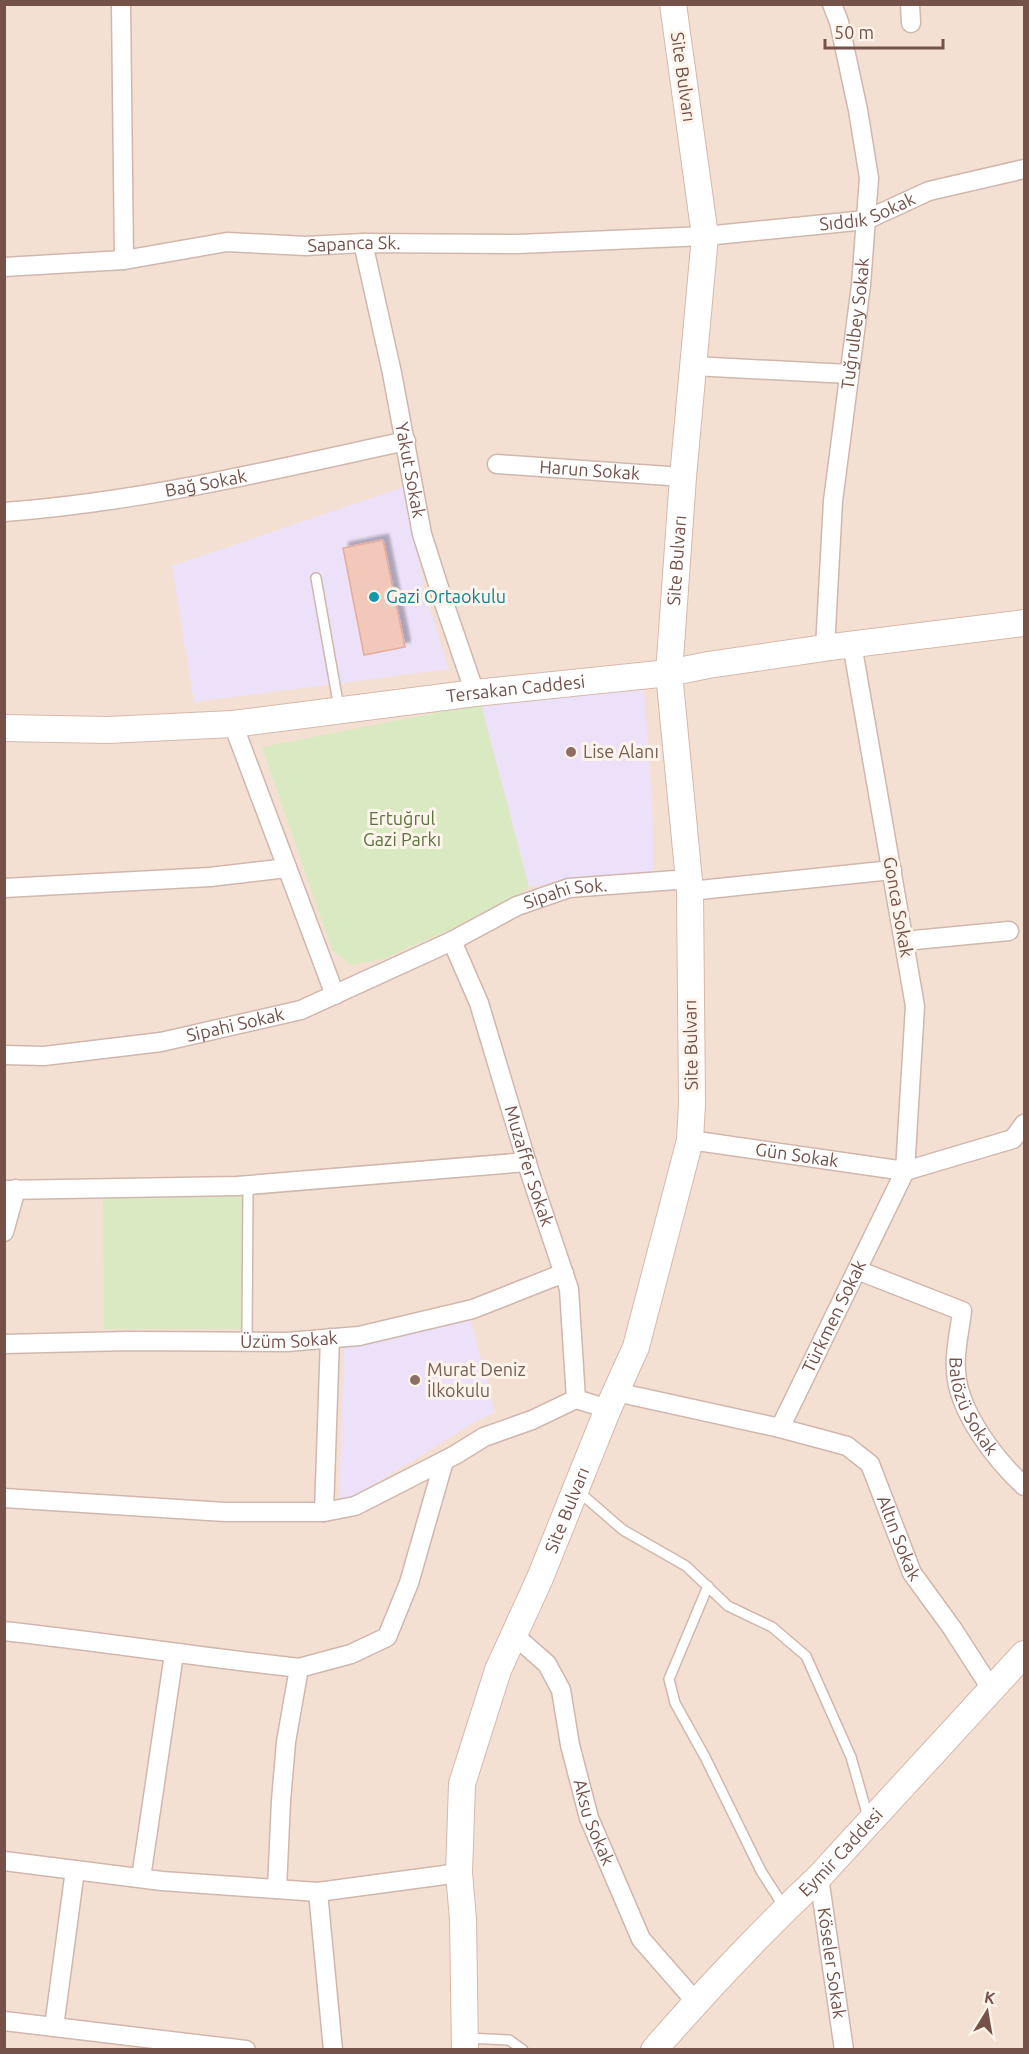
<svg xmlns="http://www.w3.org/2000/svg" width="1029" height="2054" font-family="Ubuntu,sans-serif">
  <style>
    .residential { fill: #f4e0d2 }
    .education { fill: #ece1f9 }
    .green { fill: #d9eac2 }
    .building { fill: #f2c8bb; stroke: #e5ac9c; stroke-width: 1.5; filter: url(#shadow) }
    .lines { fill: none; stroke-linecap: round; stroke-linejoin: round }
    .lane-casing { stroke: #d0b7ad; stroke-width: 12 }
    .street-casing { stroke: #d0b7ad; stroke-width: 21 }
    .secondary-casing { stroke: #d6b8ac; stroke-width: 28 }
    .lane { stroke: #fff; stroke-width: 9 }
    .street { stroke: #fff; stroke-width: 18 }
    .secondary { stroke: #fff; stroke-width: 26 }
    .culture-dot { fill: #0f9aa8; stroke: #fff4eb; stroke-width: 2 }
    .education-dot { fill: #8d6e63; stroke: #fff4eb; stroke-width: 2 }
    .labels { text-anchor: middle; stroke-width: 6; stroke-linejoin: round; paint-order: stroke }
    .street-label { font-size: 18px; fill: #755249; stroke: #fff4eb }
    .culture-label { font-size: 18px; fill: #0d838f; stroke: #fff4eb; text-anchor: start }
    .education-label { font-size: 18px; fill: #785e54; stroke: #fff4eb; text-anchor: start }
    .park-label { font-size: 18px; fill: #58753e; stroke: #fff4eb }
  </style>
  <defs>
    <filter id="shadow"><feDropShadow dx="5.5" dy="-5.5" stdDeviation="1.5" flood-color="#0004"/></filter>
  </defs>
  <rect width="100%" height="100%" fill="#fcefe4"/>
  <!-- residential -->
  <path class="residential" d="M5 5H1024V2049H5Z"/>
  <!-- education -->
  <path class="education" d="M404 487 425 592 449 669 194 702 172 566Z
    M644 690 652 800 654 871 529 887 481 704Z
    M470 1316 495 1412 473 1423 346 1502 339 1499 344 1348Z"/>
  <!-- green -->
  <path class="green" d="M481 704 529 887 515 897 447 931 383 959 351 965 332 950 262 747Z
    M103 1196H243V1329H104Z"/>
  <!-- building -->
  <path class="building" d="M383 540 405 647 364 655 343 548Z"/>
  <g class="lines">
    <!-- lane casing -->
    <g class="lane-casing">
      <path id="lane" d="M316 578 339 708
        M247 1342 248 1185
        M578 1491 623 1530 686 1566 728 1606 772 1627 806 1656 851 1757 868 1817
        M708 1586 669 1679 675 1703 705 1757 761 1871 784 1907
        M466 2038 509 2040 523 2050"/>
    </g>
    <!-- street casing -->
    <g class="street-casing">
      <g id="street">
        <path d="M121 4 124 260"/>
        <path d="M910 4 911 23"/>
        <path id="s1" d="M363 243 392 373 422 534 442 597 475 693"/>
        <path id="s2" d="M4 267 124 260 227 242 306 246 363 243 518 244 705 236 866 220 929 191 1024 169"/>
        <path d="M693 366 849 374"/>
        <path id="s3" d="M497 464 683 477"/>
        <path id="s4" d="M4 512C140 502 273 470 406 441"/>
        <path id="s5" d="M825 648 833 501 861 285 869 178 858 110 839 22 832 4"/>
        <path d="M233 724 335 995"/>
        <path d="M4 888 210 877 287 868"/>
        <path d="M690 891 892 870"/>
        <path id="s6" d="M452 941 479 1003 530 1173 569 1289 576 1399"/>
        <path d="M904 941 1009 931"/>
        <path id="s7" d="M4 1055 44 1056 161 1042 301 1010 452 941 517 906 569 888 689 879"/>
        <path id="s8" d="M690 1140 905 1171 915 1006 852 644"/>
        <path d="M4 1190 237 1186 527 1162"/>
        <path d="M4 1232 16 1189"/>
        <path id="s9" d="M857 1270 962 1311C960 1330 954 1352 956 1371 958 1412 996 1460 1024 1486"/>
        <path id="s10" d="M4 1344 128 1341 287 1342 359 1336 473 1309 564 1273"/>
        <path id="s11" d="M616 1392 780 1428 905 1171 1013 1139 1024 1124"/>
        <path id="s12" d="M780 1428 847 1446 870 1464 912 1573 952 1628 992 1690"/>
        <path d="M4 1498 225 1512H324L355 1506 455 1455 484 1437 532 1420 576 1399 608 1409"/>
        <path d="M324 1512 330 1338"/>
        <path d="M4 1631C103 1642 200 1657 299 1668"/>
        <path id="s13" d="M514 1635 547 1664 561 1690 570 1745 589 1818 641 1939 696 2002"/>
        <path d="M4 1861 162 1881 318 1892 459 1873"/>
        <path id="s14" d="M819 1877 844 2050"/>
        <path d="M141 1878 174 1654"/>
        <path d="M277 1889 281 1801 286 1742 299 1668 351 1654 387 1637 409 1583 444 1461"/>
        <path d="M318 1892 333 2050"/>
        <path d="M4 2021 246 2050"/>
        <path d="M54 2027 75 1870"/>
      </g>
    </g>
    <!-- secondary casing -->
    <g class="secondary-casing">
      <g id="secondary">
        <path id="s15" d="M4 728 107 730 233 724 475 693 669 673 708 665 831 647 1024 623"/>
        <path id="s16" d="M465 2050 463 1919 459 1873 462 1784 498 1670 540 1578 608 1409 636 1347 690 1140 692 1104 690 891 669 673 683 477 705 236 673 4"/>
        <path id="s17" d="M654 2050C707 1989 761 1932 819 1877L1024 1654"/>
      </g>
    </g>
    <!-- lane -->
    <use href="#lane" class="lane"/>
    <!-- street -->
    <use href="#street" class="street"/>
    <!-- secondary -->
    <use href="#secondary" class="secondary"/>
  </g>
  <!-- markers -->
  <circle class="culture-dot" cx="374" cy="597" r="6"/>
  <g class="education-dot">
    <circle cx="571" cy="752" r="6"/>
    <circle cx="415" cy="1380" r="6"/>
  </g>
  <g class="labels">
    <!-- street labels -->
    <g class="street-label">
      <text transform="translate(683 77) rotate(82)" y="6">Site Bulvarı</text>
      <text dy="6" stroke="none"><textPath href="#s2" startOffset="868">Sıddık Sokak</textPath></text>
      <text dy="6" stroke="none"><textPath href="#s2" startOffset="352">Sapanca Sk.</textPath></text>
      <text dy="6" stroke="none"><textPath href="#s5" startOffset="326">Tuğrulbey Sokak</textPath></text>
      <text dy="6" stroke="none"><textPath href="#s1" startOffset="232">Yakut Sokak</textPath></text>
      <text dy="6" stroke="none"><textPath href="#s3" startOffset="93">Harun Sokak</textPath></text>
      <text dy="6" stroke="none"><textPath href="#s4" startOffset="204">Bağ Sokak</textPath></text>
      <text dy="6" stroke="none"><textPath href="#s16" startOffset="1532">Site Bulvarı</textPath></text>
      <text dy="6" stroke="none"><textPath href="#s15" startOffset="514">Tersakan Caddesi</textPath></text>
      <text dy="6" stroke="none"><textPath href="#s7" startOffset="592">Sipahi Sok.</textPath></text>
      <text transform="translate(898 907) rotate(80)" y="6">Gonca Sokak</text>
      <text dy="6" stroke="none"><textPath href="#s7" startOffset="234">Sipahi Sokak</textPath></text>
      <text transform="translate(691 1045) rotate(-91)" y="6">Site Bulvarı</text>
      <text dy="6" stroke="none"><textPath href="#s8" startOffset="108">Gün Sokak</textPath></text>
      <text dy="6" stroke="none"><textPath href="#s6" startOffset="238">Muzaffer Sokak</textPath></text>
      <text dy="6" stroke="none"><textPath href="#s11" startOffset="292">Türkmen Sokak</textPath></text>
      <text dy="6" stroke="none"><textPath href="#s10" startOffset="285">Üzüm Sokak</textPath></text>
      <text dy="6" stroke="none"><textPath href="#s9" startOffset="212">Balözü Sokak</textPath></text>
      <text dy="6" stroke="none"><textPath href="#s16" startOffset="560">Site Bulvarı</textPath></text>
      <text dy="6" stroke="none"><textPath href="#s12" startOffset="178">Altın Sokak</textPath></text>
      <text dy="6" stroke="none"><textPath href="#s13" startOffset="210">Aksu Sokak</textPath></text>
      <text dy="6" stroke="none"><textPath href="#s17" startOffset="272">Eymir Caddesi</textPath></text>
      <text dy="6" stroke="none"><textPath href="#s14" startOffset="87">Köseler Sokak</textPath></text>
    </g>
    <!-- culture labels -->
    <g class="culture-label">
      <text x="386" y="603">Gazi Ortaokulu</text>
    </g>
    <!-- education labels -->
    <g class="education-label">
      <text x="583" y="758">Lise Alanı</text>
      <text x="427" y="1376">Murat Deniz<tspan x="427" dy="21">İlkokulu</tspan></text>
    </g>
    <!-- park labels -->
    <g class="park-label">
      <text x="402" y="825">Ertuğrul<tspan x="402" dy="21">Gazi Parkı</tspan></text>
    </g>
  </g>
  <!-- border -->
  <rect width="1029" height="2054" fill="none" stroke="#755249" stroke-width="12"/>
  <!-- north arrow -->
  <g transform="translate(987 2012) rotate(11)" stroke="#fff4eb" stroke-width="4.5" paint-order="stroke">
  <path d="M0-4.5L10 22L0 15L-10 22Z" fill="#755249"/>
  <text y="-9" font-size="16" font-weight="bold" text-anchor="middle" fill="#755249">K</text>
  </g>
  <!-- scale -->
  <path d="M825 39v9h118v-9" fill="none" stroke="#755249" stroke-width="3"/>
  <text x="834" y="39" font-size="18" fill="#755249" stroke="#fff4eb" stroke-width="4.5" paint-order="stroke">50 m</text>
</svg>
